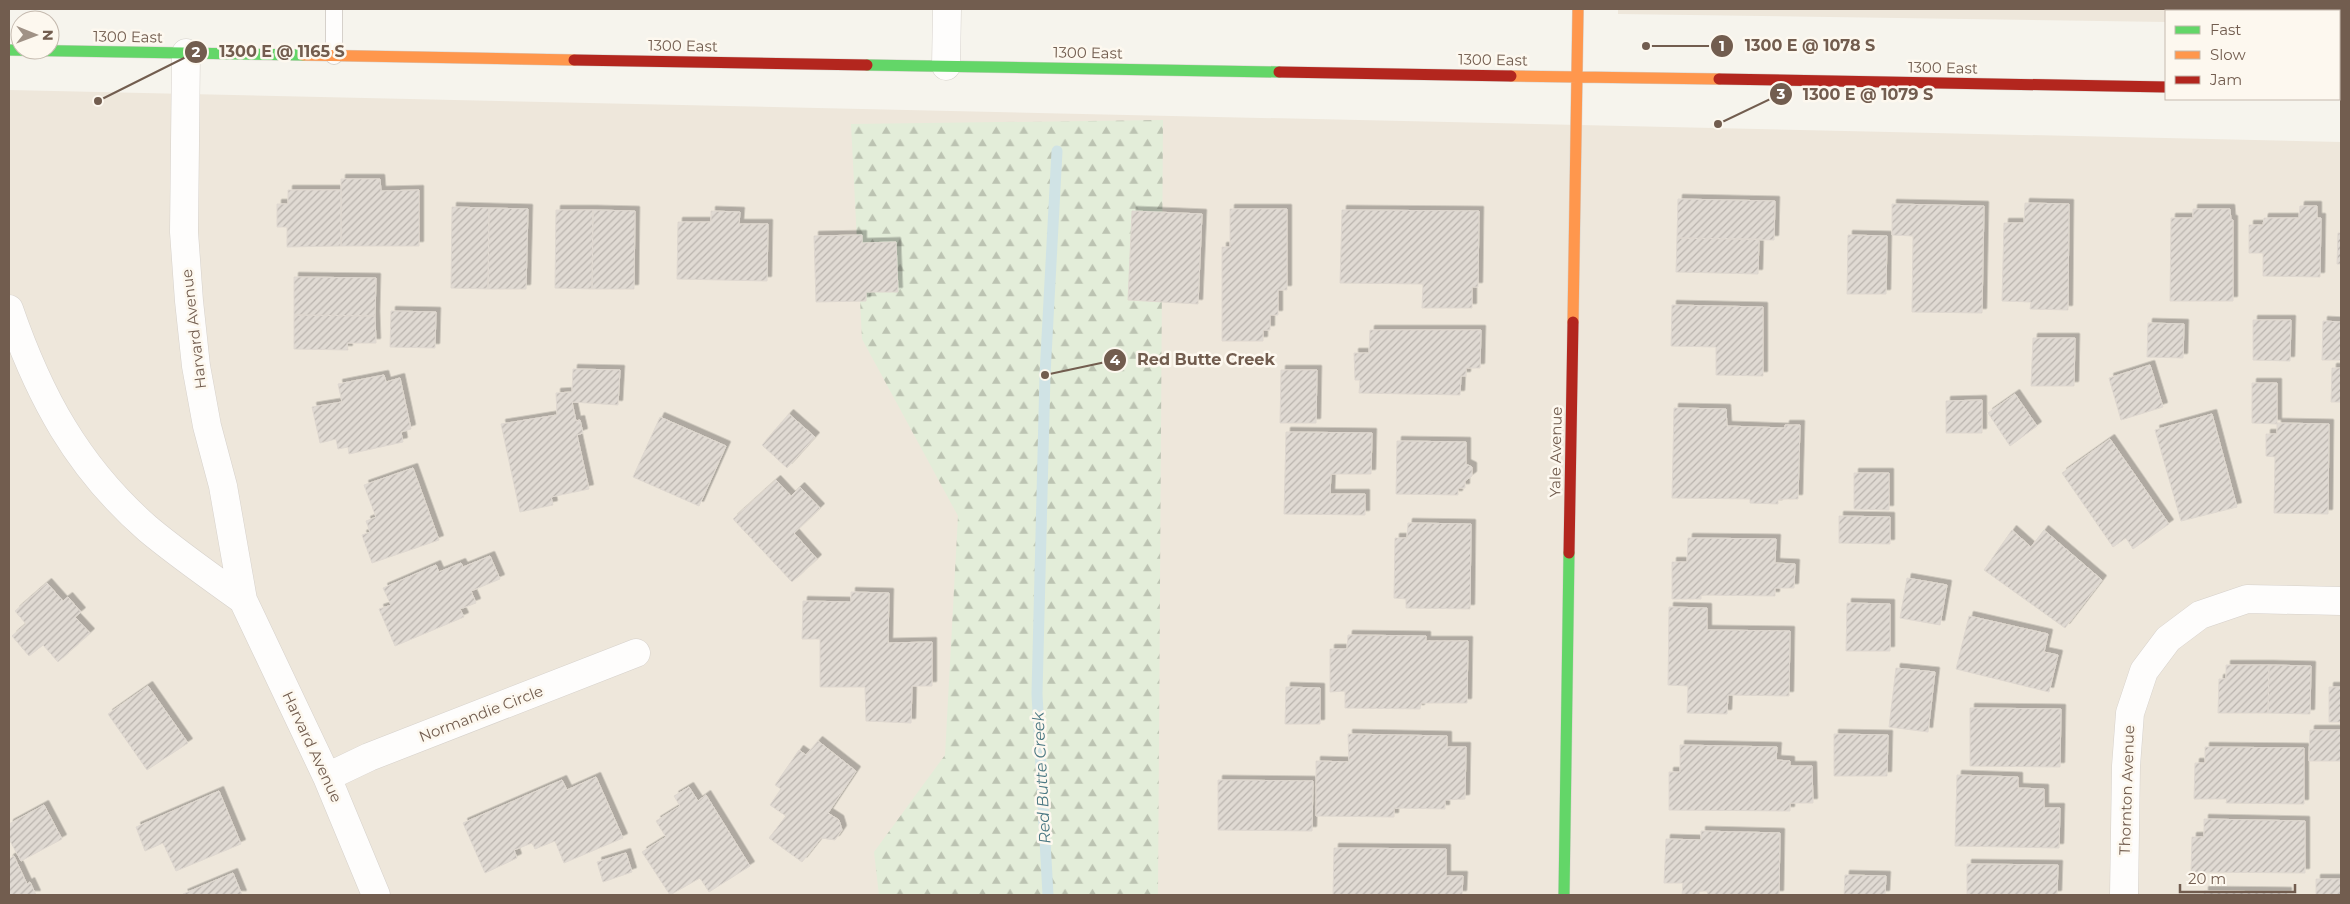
<svg xmlns="http://www.w3.org/2000/svg" width="2350" height="904" font-family="Montserrat,sans-serif">
  <style>
    .residential { fill: #eee7db }
    .forest { fill: url(#forest-firs) }
    .lines { fill: none; stroke-linecap: round; stroke-linejoin: round }
    .stream { stroke: #d0e3e5; stroke-width: 11 }
    .building { fill: url(#building-hatch); stroke: #dfd8d0; filter: url(#shadow) }
    .lane-casing { stroke: #d6d1cb; stroke-width: 18 }
    .street-casing { stroke: #d6d1cb; stroke-width: 29 }
    .fast-casing { stroke: #d6d1cb; stroke-width: 12 }
    .slow-casing { stroke: #d6d1cb; stroke-width: 12 }
    .jam-casing { stroke: #d6d1cb; stroke-width: 12 }
    .lane { stroke: #fefdfc; stroke-width: 16 }
    .street { stroke: #fefdfc; stroke-width: 28 }
    .fast { stroke: #63d668; stroke-width: 11 }
    .slow { stroke: #ff974d; stroke-width: 11 }
    .jam { stroke: #b3261e; stroke-width: 11 }
    .labels { text-anchor: middle; stroke-width: 5; stroke-linejoin: round; paint-order: stroke }
    .street-label { font-size: 15px; fill: #725d4f; stroke: #fdf8ef }
    .water-label { font-size: 16px; font-style: italic; fill: #4b7883; stroke: #fdf8ef }
    .leader { fill: none; stroke: #725d4f; stroke-width: 2 }
    .callout-dot { fill: #725d4f; stroke: #fdf8ef; stroke-width: 2 }
    .mark-label { font-size: 15px; text-anchor: middle; font-weight: bold; fill: #fff }
    .callout-label { font-size: 16px; text-anchor: middle; font-weight: bold; fill: #725d4f; stroke: #fdf8ef; stroke-width: 5; stroke-linejoin: round; paint-order: stroke }
  </style>
  <defs>
    <pattern id="forest-firs" width="22" height="20" patternUnits="userSpaceOnUse" patternTransform="scale(1.25)"><rect width="22" height="20" fill="#e3edd9"/><path d="M5 1l3.5 6h-7zM16 11l3.5 6h-7z" fill="#bcc3b2"/></pattern>
    <pattern id="building-hatch" width="6" height="6" patternUnits="userSpaceOnUse" patternTransform="scale(1.25)"><rect width="6" height="6" fill="#e0dad3"/><path d="M-1 1l2-2M0 6l6-6M5 7l2-2" fill="none" stroke="#bab4ae"/></pattern>
    <filter id="shadow"><feDropShadow dx="4.5" dy="-4.5" stdDeviation="0" flood-color="#0004"/></filter>
  </defs>
  <rect width="100%" height="100%" fill="#f6f4ed"/>
  <!-- residential -->
  <path class="residential" d="M1618 9H2341V25H2339V11H2166V22L1618 14Z
    M9 90 2341 142V895H9Z"/>
  <!-- forest -->
  <path class="forest" d="M1163 120 1158 895H879L874 852 945 755 958 516 862 339 851 124Z"/>
  <g class="lines">
    <!-- stream -->
    <path class="stream" d="M1048 895 1037 694 1045 375 1057 151"/>
  </g>
  <!-- building -->
  <path class="building" d="M341 179H380L381 191 419 190V246H341Z
    M288 190H341V246L287 247V227H277V204H288Z
    M1678 199 1775 201 1774 240 1677 238Z
    M2025 203 2069 204 2068 310 2030 309 2031 302 2002 301 2004 223H2024Z
    M1892 204 1984 206 1982 313 1912 312 1913 236 1892 235Z
    M2300 206H2317V218H2321L2320 277 2263 276V253H2249V225H2263L2264 218H2299Z
    M452 207 489 208 488 289 451 288Z
    M489 208 528 209 526 289H488Z
    M1230 209H1287V290H1278V315H1270V330H1263V341H1222V247H1230Z
    M2193 209H2230L2231 220H2233V301H2170L2171 218H2193Z
    M556 210H593L592 289 555 288Z
    M593 210 635 211 634 289H592Z
    M1342 210 1479 211 1478 287H1472V308H1422L1423 284 1340 283Z
    M711 211 740 212 739 224H768L767 281 677 279 678 222H711Z
    M1132 211 1202 214 1198 304 1128 300Z
    M2338 233H2341V264H2337Z
    M862 235V243L896 242 898 292H866V301L816 302 814 236Z
    M1848 235 1887 236 1886 294H1847Z
    M1677 238 1759 239 1758 274 1676 272Z
    M294 277 376 278 375 316 294 315Z
    M1672 305 1763 307V376L1716 375V347L1671 346Z
    M391 311 436 312 435 348 390 347Z
    M294 315 375 316 376 343H347L348 350 294 349Z
    M2253 320H2291L2290 361 2253 360Z
    M2323 321 2341 322V360H2322Z
    M2148 323 2184 324 2183 358 2147 357Z
    M1370 330H1481L1480 368H1466V376H1461L1460 395 1359 393 1360 380H1355L1354 353H1369Z
    M2033 338H2075L2074 386H2031Z
    M2150 365 2163 407 2121 420 2109 378Z
    M2332 368H2341V402H2331Z
    M573 369 620 370 618 405 572 402 576 421 580 420 583 433 577 435 589 489 551 497 553 505 520 512 501 424 557 415 556 393 572 392Z
    M1281 370H1317L1316 423H1280Z
    M384 375 386 382 400 378 411 429 401 432 403 442 349 454 348 447 338 449 336 439 320 443 312 407 342 402 338 384Z
    M2252 383H2277V424L2252 423Z
    M2015 394 2037 426 2010 446 1988 413Z
    M1982 400V433H1946V401Z
    M1674 408 1726 409 1727 426 1785 428V425H1800L1798 499H1778V504L1750 503V499L1672 498Z
    M789 414 815 437 787 468 762 445Z
    M2212 414 2237 507 2181 521 2155 430Z
    M660 417 726 446 699 506 633 477Z
    M2277 423 2329 424 2328 514 2274 513 2275 457 2266 456V434H2277Z
    M1286 432 1372 433 1371 474H1331L1330 494H1365V515L1284 514Z
    M2110 439 2169 524 2133 549 2126 538 2113 547 2062 473Z
    M1397 441 1466 442V464L1472 467V476L1465 481V488H1458V495L1396 494Z
    M413 468 439 540 372 563 362 535 370 532 366 521 376 517 364 485Z
    M1854 473H1889V510L1854 509Z
    M776 480 791 496 800 487 820 508 794 533 817 559 792 582 733 519Z
    M1839 516 1890 517V544L1839 543Z
    M1408 523 1471 524 1470 609 1406 608V599L1394 598 1395 538H1407Z
    M2012 530 2031 547 2044 530 2102 580 2065 628 1984 570Z
    M1688 538 1776 539 1775 563 1795 564 1794 588H1775V596L1701 595V599H1672V562H1687Z
    M490 556 500 579 471 591 476 603 460 609 464 617 395 646 379 609 391 605 383 588 436 565 439 572 461 563 463 567Z
    M1907 578 1947 585 1940 625 1900 618Z
    M47 583 63 601 68 597 81 612 75 617 90 633 58 662 43 645 29 656 12 636 26 624 15 611Z
    M851 592 889 593 888 643 932 642V686H912L911 723 866 721 865 687H820V639H802L803 601 851 602Z
    M1847 603 1890 604V651H1846Z
    M1669 607 1707 608V630L1790 631 1789 696 1728 695 1727 714 1687 713 1688 686 1668 685Z
    M1969 616 2048 634 2044 652 2058 655 2049 692 1956 669Z
    M1348 635 1426 636V641H1468L1467 703H1421L1420 709 1345 708V691L1330 692V649H1347Z
    M2226 665H2269L2268 713H2218L2219 679H2226Z
    M2269 665 2311 666 2310 714 2268 713Z
    M1896 668 1935 672 1928 732 1889 727Z
    M148 686 188 743 147 770 108 714Z
    M1286 687 1320 688V724H1285Z
    M2329 687H2341V722H2329Z
    M1970 708 2061 709 2060 767 1970 766Z
    M2310 730H2341V761H2309Z
    M1348 734 1447 736V747H1466L1465 799 1445 800V809L1394 808V817L1316 816V761L1349 762Z
    M1834 734 1888 735 1887 776H1834Z
    M818 741 856 771 828 813 839 820 842 830 835 840 821 838 802 862 769 838 786 816 770 805 781 789 775 785 799 750 806 755Z
    M1680 745 1777 747 1776 760 1790 761V766H1812L1813 803H1790V811L1669 810V772H1680Z
    M2205 747 2304 748V804L2226 803 2227 799H2194L2195 763H2205Z
    M1957 775 2018 777V788L2044 789V808H2060L2059 848 1955 846Z
    M596 777 623 838 564 863 555 841 535 849 532 843 514 850 517 858 485 873 463 823 562 780 567 790Z
    M1218 780 1313 781 1312 831 1218 830Z
    M689 787 698 801 706 795 750 866 709 892 700 878 670 895 642 852 666 837 656 821 680 806 674 796Z
    M219 791 241 844 176 871 163 843 145 851 136 827Z
    M44 805 62 839 21 861 9 839V824Z
    M2204 819 2305 821V873L2191 872 2192 837H2204Z
    M1701 831 1780 833 1779 895H1708L1707 891H1699V895H1682L1683 883H1664L1666 839 1701 840Z
    M1334 848 1446 849V876H1463L1462 895H1333Z
    M626 853 632 872 603 882 597 862Z
    M14 856 27 884 30 882 36 895H9V859Z
    M1967 864 2058 865 2057 895H1967Z
    M233 873 242 895H184L183 894Z
    M1845 875 1886 876 1885 895H1844Z
    M2316 879H2341V895H2316Z
    M2204 891 2287 892V895H2204Z"/>
  <g class="lines">
    <!-- lane casing -->
    <g class="lane-casing">
      <path id="lane" d="M334 56V9"/>
    </g>
    <!-- street casing -->
    <g class="street-casing">
      <path id="street" d="M186 53 184 232 189 301 196 366 207 426 223 486 243 600 327 777 376 895
        M946 66 947 9
        M9 309C39 396 77 467 148 529 178 554 211 577 243 600
        M327 777 369 757 636 653
        M2124 895 2126 766 2130 713 2144 671 2168 639 2200 615 2247 599 2341 601"/>
    </g>
    <!-- fast casing -->
    <g class="fast-casing">
      <path id="fast" d="M9 50 303 55
        M867 65 1279 72
        M2339 90H2341
        M1564 895 1569 553"/>
    </g>
    <!-- slow casing -->
    <g class="slow-casing">
      <path id="slow" d="M303 55 574 60
        M1511 76 1719 79
        M1573 322 1578 9"/>
    </g>
    <!-- jam casing -->
    <g class="jam-casing">
      <path id="jam" d="M574 60 867 65
        M1279 72 1511 76
        M1719 79 2166 87
        M1569 553 1573 322"/>
    </g>
    <!-- lane -->
    <use href="#lane" class="lane"/>
    <!-- street -->
    <use href="#street" class="street"/>
    <!-- fast -->
    <use href="#fast" class="fast"/>
    <!-- slow -->
    <use href="#slow" class="slow"/>
    <!-- jam -->
    <use href="#jam" class="jam"/>
  </g>
  <g class="labels">
    <!-- street labels -->
    <g class="street-label">
      <text transform="translate(128 37) rotate(1)" y="5">1300 East</text>
      <text transform="translate(683 46) rotate(1)" y="5">1300 East</text>
      <text transform="translate(1088 53) rotate(1)" y="5">1300 East</text>
      <text transform="translate(1493 60) rotate(1)" y="5">1300 East</text>
      <text transform="translate(1943 68) rotate(1)" y="5">1300 East</text>
      <text transform="translate(194 329) rotate(-97)" y="5">Harvard Avenue</text>
      <text transform="translate(1556 452) rotate(-89)" y="5">Yale Avenue</text>
      <text transform="translate(481 714) rotate(-21)" y="5">Normandie Circle</text>
      <text transform="translate(312 747) rotate(65)" y="5">Harvard Avenue</text>
      <text transform="translate(2127 790) rotate(-88)" y="5">Thornton Avenue</text>
    </g>
    <!-- water labels -->
    <g class="water-label">
      <text transform="translate(1041 778) rotate(-93)" y="6">Red Butte Creek</text>
    </g>
  </g>
  <!-- callouts -->
  <path class="leader" d="M1646 46L1722 46M98 101L196 52M1718 124L1781 94M1045 375L1115 360"/>
  <g class="callout-dot">
    <circle cx="1646" cy="46" r="5"/>
    <circle cx="98" cy="101" r="5"/>
    <circle cx="1718" cy="124" r="5"/>
    <circle cx="1045" cy="375" r="5"/>
    <circle cx="1722" cy="46" r="12"/>
    <circle cx="196" cy="52" r="12"/>
    <circle cx="1781" cy="94" r="12"/>
    <circle cx="1115" cy="360" r="12"/>
  </g>
  <g class="mark-label">
    <text x="1722" y="51">1</text>
    <text x="196" y="57">2</text>
    <text x="1781" y="99">3</text>
    <text x="1115" y="365">4</text>
  </g>
  <g class="callout-label">
    <text x="1810" y="51">1300 E @ 1078 S</text>
    <text x="282" y="57">1300 E @ 1165 S</text>
    <text x="1868" y="100">1300 E @ 1079 S</text>
    <text x="1206" y="365">Red Butte Creek</text>
  </g>
  <!-- border -->
  <rect width="2350" height="904" fill="none" stroke="#725d4f" stroke-width="20"/>
  <!-- legend -->
  <rect x="2165" y="10" width="175" height="90" fill="#fdf8ef" stroke="#c5baaf"/>
  <rect x="2175" y="26" width="25" height="8" fill="#63d668" stroke="#c5baaf"/>
  <text x="2210" y="35" font-size="15" fill="#725d4f">Fast</text>
  <rect x="2175" y="51" width="25" height="8" fill="#ff974d" stroke="#c5baaf"/>
  <text x="2210" y="60" font-size="15" fill="#725d4f">Slow</text>
  <rect x="2175" y="76" width="25" height="8" fill="#b3261e" stroke="#c5baaf"/>
  <text x="2210" y="85" font-size="15" fill="#725d4f">Jam</text>
  <!-- north arrow -->
  <g transform="translate(35 35) rotate(91)"><circle r="24" fill="#fdf8ef" stroke="#c5baaf"/>
  <path d="M0-4L9 19L0 12L-9 19Z" fill="#a09286"/>
  <text y="-8" font-size="14" font-weight="bold" text-anchor="middle" fill="#725d4f">N</text>
  </g>
  <!-- scale -->
  <path d="M2180 884v8h115v-8" fill="none" stroke="#725d4f" stroke-width="2.5"/>
  <text x="2188" y="884" font-size="15" fill="#725d4f" stroke="#fdf8ef" stroke-width="4" paint-order="stroke">20 m</text>
</svg>
